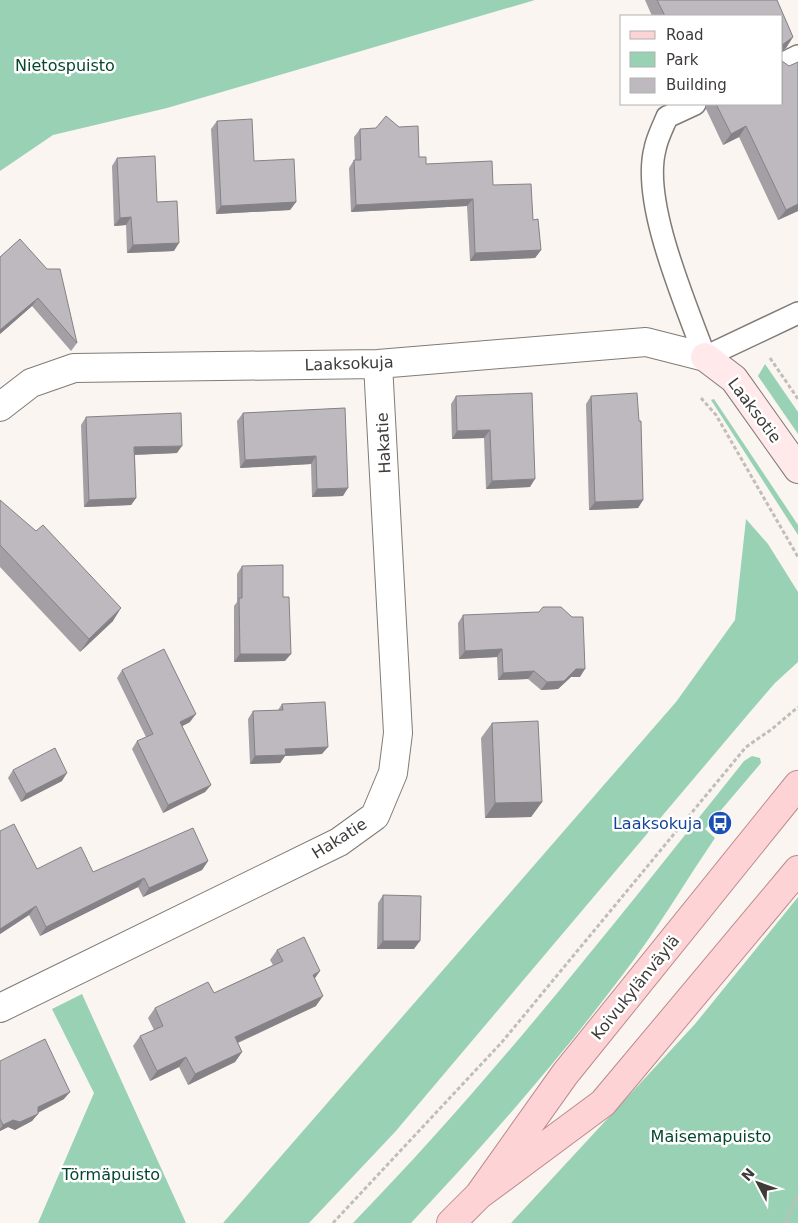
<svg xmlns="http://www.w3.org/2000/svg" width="798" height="1223" font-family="'DejaVu Sans',sans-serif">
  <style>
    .green { fill: #99d1b4 }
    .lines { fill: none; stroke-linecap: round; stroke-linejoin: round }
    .lane-casing { stroke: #807b76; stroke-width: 24 }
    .street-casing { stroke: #807b76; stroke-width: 30 }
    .secondary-casing { stroke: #807b76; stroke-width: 30 }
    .primary-casing { stroke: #bb8b8d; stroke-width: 30 }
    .path { stroke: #c1bdb9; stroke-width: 3; stroke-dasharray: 4 2.5; stroke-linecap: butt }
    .lane { stroke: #fff; stroke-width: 21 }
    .street { stroke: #fff; stroke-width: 28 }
    .secondary { stroke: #ffe9ea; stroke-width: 28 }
    .primary { stroke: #fed3d6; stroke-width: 28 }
    .wall { fill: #a39fa4 }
    .shaded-wall { fill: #848286 }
    .building { fill: #bdb9bf; stroke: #848286 }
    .labels { text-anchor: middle; stroke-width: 5; stroke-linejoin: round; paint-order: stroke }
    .park-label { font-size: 16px; fill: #06462f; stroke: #fff }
    .street-label { font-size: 16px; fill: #3e3b39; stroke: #fff }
    .transit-label { font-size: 16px; fill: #164399; stroke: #fff; text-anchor: end }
  </style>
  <rect width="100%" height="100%" fill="#faf5f0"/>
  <!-- green -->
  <path class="green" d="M0 0H535L167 108 53 135 0 171Z
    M765 364 798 412V434L758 376Z
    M714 399 798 525V535L711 400Z
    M746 519 768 544 798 592V662L775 683 750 712 395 1132 309 1223H223L676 702 735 620Z
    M752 756 760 758 761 763 705 829 715 838C685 882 657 930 624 973 558 1061 486 1143 411 1223H353C493 1079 618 919 744 761Z
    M798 897V1223H511L695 1024Z
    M82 994 186 1223H38L94 1093 52 1009Z"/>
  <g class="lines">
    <!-- lane casing -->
    <g class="lane-casing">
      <path id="lane" d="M782 64 798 56
        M695 104 667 117C663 127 657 138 655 149 641 203 686 304 705 357L798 313"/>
    </g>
    <!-- street casing -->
    <g class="street-casing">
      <path id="street" d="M0 407 31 383 74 368 378 364 646 342 705 357
        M0 1008 339 842 375 816 393 773 398 733 378 364"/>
    </g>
    <!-- secondary casing -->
    <g class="secondary-casing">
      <path id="secondary" d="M705 357 734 379 798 469"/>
    </g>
    <!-- primary casing -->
    <g class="primary-casing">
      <path id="primary" d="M479 1195 565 1074 798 785
        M451 1223 479 1195 603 1103 798 870"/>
    </g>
    <!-- path -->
    <path class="path" d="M770 358 798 399
      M701 398 716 415 798 557
      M333 1223 502 1042 746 747 772 729 798 707
      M785 1223 798 1196"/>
    <!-- lane -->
    <use href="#lane" class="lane"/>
    <!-- street -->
    <use href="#street" class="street"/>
    <!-- secondary -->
    <use href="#secondary" class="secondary"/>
    <!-- primary -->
    <use href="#primary" class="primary"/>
  </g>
  <!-- wall -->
  <path class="wall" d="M645 0H777L793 37 786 48 782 51V16H652Z
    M706 104H782L798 211 778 220 739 137 723 145 706 109Z
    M217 121 254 161 296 202 290 210 216 214 211 129Z
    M360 129 419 157 426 164 493 185 533 220 541 250 535 258 470 261 467 206 351 212 349 168 354 160H355L354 137Z
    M117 158 157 202 174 251 127 253 126 225 114 226 112 166Z
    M20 239 77 343 71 351 32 306 0 334V257Z
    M532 393 530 487 486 489 484 438 452 439 451 404 456 396Z
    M591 396 643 500 638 508 589 510 586 404Z
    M345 408 343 496 312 497 311 464 240 468 237 421 243 413Z
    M86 417 177 453 135 455 136 498 131 505 84 507 81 425Z
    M0 500 113 621 80 652 0 567Z
    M242 566 283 597 285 661 234 662V606L237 602V574Z
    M463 615 580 677H571L558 689 541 690 528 679 498 680 497 657 459 659 458 623Z
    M122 670 190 722 182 726 211 785 205 792 163 813 132 749 137 741 146 737 117 678Z
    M282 704 322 754 285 756 280 763 250 764 248 719 253 711 278 710Z
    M492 723 542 802 531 817 485 818 481 738Z
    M13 770 62 781 21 802 8 778Z
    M0 831 37 869 93 872 208 861 202 870 143 897 138 887 40 936 29 915 0 934Z
    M383 895 414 949H377L378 903Z
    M277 950 315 979 316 1006 238 1043 242 1052 235 1062 188 1085 179 1067 150 1081 133 1046 140 1036 154 1030 148 1018 155 1008 214 993 273 965 270 960Z
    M0 1061 64 1099 38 1113 32 1121 15 1130 8 1127 0 1131Z"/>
  <!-- shaded-wall -->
  <path class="shaded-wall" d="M793 37 786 48 782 51V45Z
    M746 126 739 137 723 145 731 134Z
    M473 199 467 206 351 212 356 205Z
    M296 202 290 210 216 214 221 206Z
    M798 204V211L778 220 786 210Z
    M131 217 126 225 114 226 120 218Z
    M179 243 174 251 127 253 133 245Z
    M541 250 535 258 470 261 475 253Z
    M38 298 32 306 0 334V330Z
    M490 430 484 438 452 439 457 431Z
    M182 446 177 453 129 455 134 447Z
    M316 456 311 464 240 468 245 460Z
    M535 479 530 487 486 489 492 481Z
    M348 488 343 496 312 497 317 489Z
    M136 498 131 505 84 507 89 500Z
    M643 500 638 508 589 510 595 502Z
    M121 608 113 621 80 652 89 639Z
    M502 649 497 657 459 659 465 651Z
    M240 654H291L285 661 234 662Z
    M576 669H585L580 677H571L558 689 541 690 547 682Z
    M534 671 528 679 498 680 503 673Z
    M196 714 190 722 175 730 180 722Z
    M328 747 322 754 285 756 280 763 250 764 255 756 285 749Z
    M67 773 62 781 21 802 26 794Z
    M211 785 205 792 163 813 168 805Z
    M542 802 531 817 485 818 495 803Z
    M208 861 202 870 143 897 149 888Z
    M144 878 138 887 40 936 46 927Z
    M36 906 29 915 0 934V929Z
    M383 941H420L414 949H377Z
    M320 971 313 981V975Z
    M323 996 316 1006 228 1047 235 1037Z
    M242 1052 235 1062 188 1085 195 1074Z
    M186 1057 179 1067 150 1081 157 1071Z
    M70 1092 64 1099 33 1115 38 1107Z
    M38 1114 32 1121 15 1130 8 1127 0 1131V1129L3 1125 13 1120Z"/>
  <!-- building -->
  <path class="building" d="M657 0H777L793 37 782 45V16H665Z
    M782 61 789 66 798 62V204L786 210 746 126 731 134 716 104H782Z
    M386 116 399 127 418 126 419 157H426V164L492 161 493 185 531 184 533 220 538 219 541 250 475 253 473 199 356 205 354 160H361L360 129 376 128Z
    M252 119 254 161 294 159 296 202 221 206 217 121Z
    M155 156 157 202 177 201 179 243 133 245 131 217 120 218 117 158Z
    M20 239 47 269H60L77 343 38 298 0 330V257Z
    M532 393 535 479 492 481 490 430 457 431 456 396Z
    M637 393 639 421H641L643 500 595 502 591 396Z
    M345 408 348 488 317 489 316 456 245 460 243 413Z
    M181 413 182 446 134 447 136 498 89 500 86 417Z
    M0 500 36 531 43 525 121 608 89 639 0 545Z
    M283 565V597H289L291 654H240L239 598H242V566Z
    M543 607H561L572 617H583L585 669H576L564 681 547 682 534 671 503 673 502 649 465 651 463 615 539 612Z
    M164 649 196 714 180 722 211 785 168 805 137 741 153 734 122 670Z
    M325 702 328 747 285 749 286 755 255 756 253 711 283 710 282 704Z
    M538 721 542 802 495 803 492 723Z
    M55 748 67 773 26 794 13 770Z
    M14 824 37 869 81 847 93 872 193 828 208 861 149 888 144 878 46 927 36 906 0 929V831Z
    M383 895 421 896 420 941H383Z
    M304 937 320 971 313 975 323 996 235 1037 242 1052 195 1074 186 1057 157 1071 140 1036 163 1026 155 1008 208 982 214 993 283 961 277 950Z
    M45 1039 70 1092 38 1107V1114L20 1122 13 1120 3 1125 0 1119V1061Z"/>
  <!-- icons -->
  <defs>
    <g id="bus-disc" transform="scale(1.25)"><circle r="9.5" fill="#1a4fb4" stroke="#fff"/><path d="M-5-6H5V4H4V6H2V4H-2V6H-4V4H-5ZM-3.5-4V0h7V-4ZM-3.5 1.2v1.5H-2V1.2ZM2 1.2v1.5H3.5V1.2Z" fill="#fff"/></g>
  </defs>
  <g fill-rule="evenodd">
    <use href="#bus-disc" x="720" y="823"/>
  </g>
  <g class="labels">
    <!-- park labels -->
    <g class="park-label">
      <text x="65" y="71">Nietospuisto</text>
      <text x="711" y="1142">Maisemapuisto</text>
      <text x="111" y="1180">Törmäpuisto</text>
    </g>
    <!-- street labels -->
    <g class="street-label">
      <text transform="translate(349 363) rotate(-2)" y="6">Laaksokuja</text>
      <text transform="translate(755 410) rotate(53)" y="6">Laaksotie</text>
      <text transform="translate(383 443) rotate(-93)" y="6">Hakatie</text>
      <text transform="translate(339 838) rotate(-32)" y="6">Hakatie</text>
      <text transform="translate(635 987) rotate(-51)" y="6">Koivukylänväylä</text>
    </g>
    <!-- transit labels -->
    <g class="transit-label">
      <text x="702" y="829">Laaksokuja</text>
    </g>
  </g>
  <!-- legend -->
  <rect x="620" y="15" width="162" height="90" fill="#ffffff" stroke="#b2b1b0"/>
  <rect x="630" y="31" width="25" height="8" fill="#fed3d6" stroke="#b2b1b0"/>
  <text x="666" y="40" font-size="15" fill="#3e3b39">Road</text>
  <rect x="630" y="52" width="25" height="15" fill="#99d1b4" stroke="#b2b1b0"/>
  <text x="666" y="65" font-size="15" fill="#3e3b39">Park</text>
  <rect x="630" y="78" width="25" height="15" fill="#bdb9bf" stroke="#b2b1b0"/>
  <text x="666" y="90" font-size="15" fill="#3e3b39">Building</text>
  <!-- north arrow -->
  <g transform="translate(758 1183) rotate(311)" stroke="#ffffff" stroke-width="4" paint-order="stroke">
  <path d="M0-4L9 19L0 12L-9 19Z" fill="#3e3b39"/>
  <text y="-8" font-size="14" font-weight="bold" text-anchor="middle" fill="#3e3b39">N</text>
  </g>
</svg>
